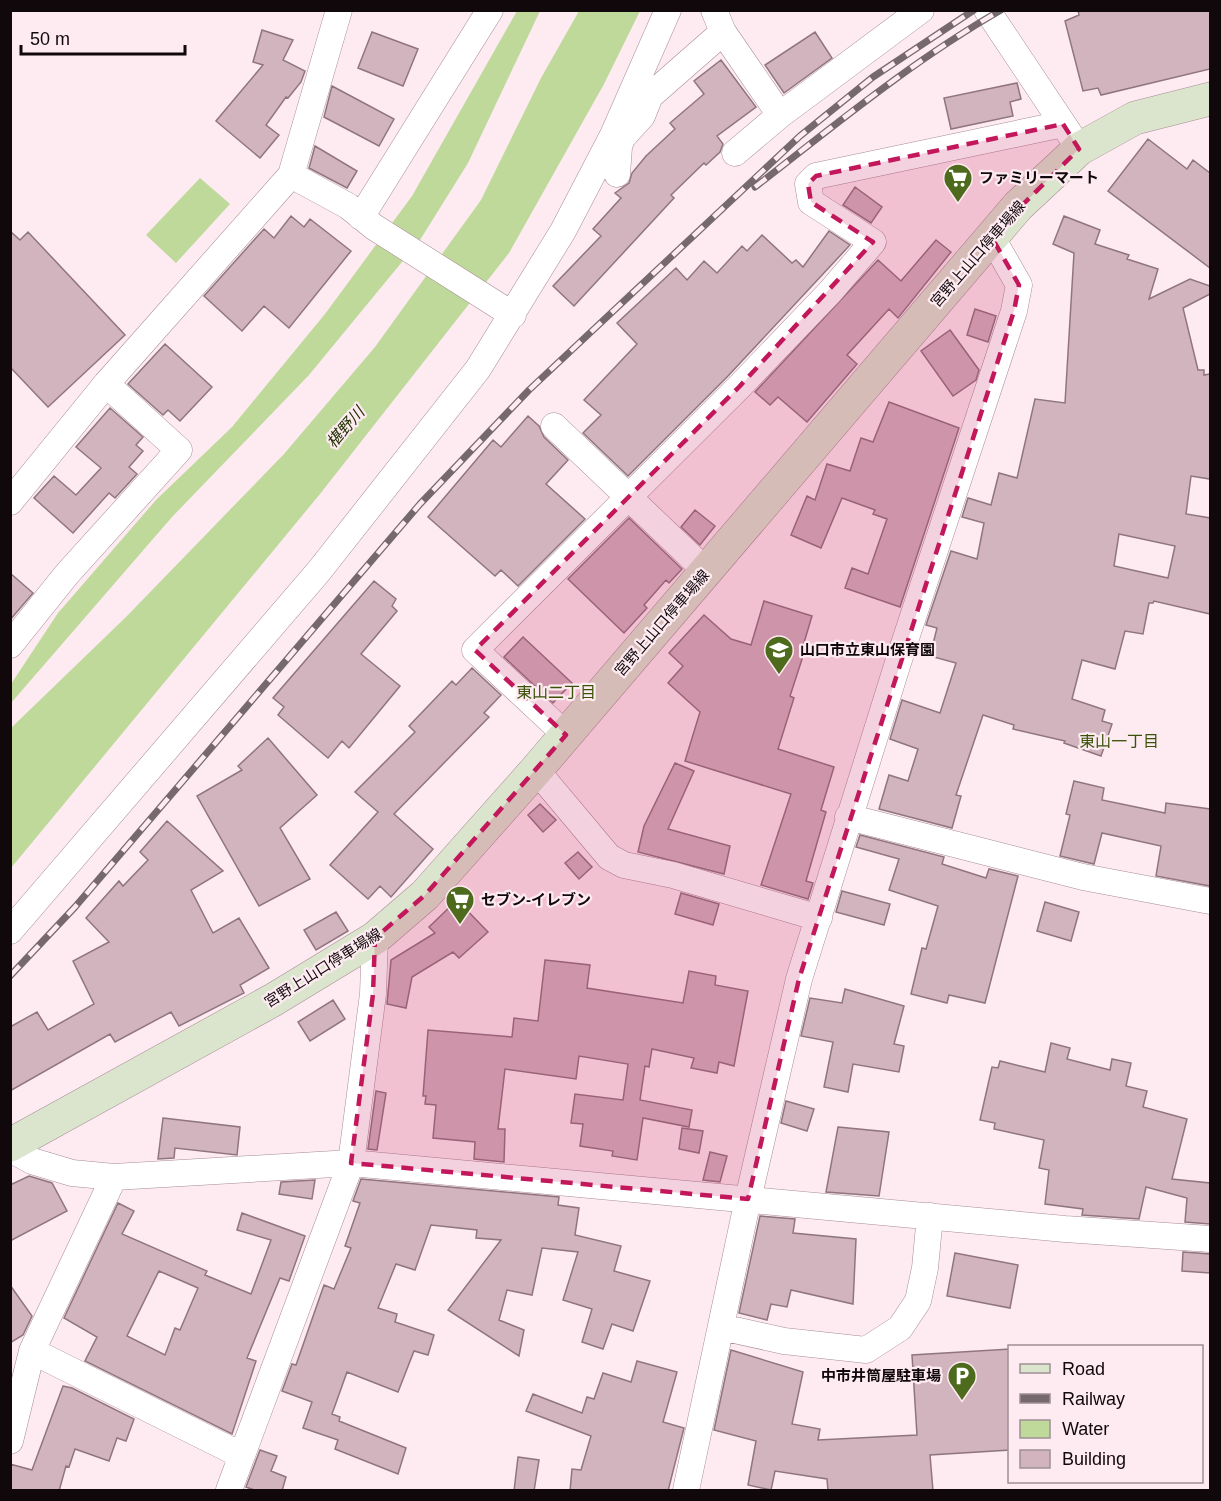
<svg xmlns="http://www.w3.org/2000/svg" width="1221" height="1501" font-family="Helvetica,'Noto Sans JP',sans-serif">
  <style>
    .water { fill: #bed99a }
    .building { fill: #d1b4be; stroke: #90757f; stroke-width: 1.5; fill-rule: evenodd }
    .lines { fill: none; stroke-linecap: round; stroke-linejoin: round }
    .street-casing { stroke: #a88c96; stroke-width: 27 }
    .secondary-casing { stroke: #a88c96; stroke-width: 34 }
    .street { stroke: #fff; stroke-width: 26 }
    .secondary { stroke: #dbe5cd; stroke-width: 33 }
    .rail-casing { stroke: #76696e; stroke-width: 7 }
    .rail { stroke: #fdebf1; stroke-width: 4.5; stroke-dasharray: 14; stroke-linecap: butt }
    .marked { fill: #c2185b; fill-opacity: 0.2; stroke: #c2185b; stroke-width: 4.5; stroke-dasharray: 12 8; stroke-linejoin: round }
    .labels { text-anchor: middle; stroke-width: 4.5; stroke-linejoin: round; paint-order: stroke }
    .poi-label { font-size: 15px; font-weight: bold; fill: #11080c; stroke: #fdebf1; text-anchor: start }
    .street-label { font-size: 15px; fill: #11080c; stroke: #fdebf1 }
    .water-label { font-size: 16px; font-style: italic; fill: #233304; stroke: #fdebf1 }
    .neighbourhood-label { font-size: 16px; fill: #3a5208; stroke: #fdebf1 }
  </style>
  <rect width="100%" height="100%" fill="#fdebf1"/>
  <!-- water -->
  <path class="water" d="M517 11H540L468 163 420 240 309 375 172 517 11 703V684L58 613 156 500 232 427 325 314 412 196Z
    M579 11H640L604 84 509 253 320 494 11 868V728L126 617 284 454 375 347 481 200 541 78Z
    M200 178 230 204 176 263 146 235Z"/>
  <!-- building -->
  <path class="building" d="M1078 10H1210V69L1101 95 1098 88 1083 91 1065 21 1079 15Z
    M262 30 293 40 283 60 305 71 301 82 288 98 286 97 266 125 279 135 260 158 216 121 263 65 253 62Z
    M372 32 418 49 403 86 358 68Z
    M815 32 832 58 784 93 765 65Z
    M721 60 756 107 717 136 723 144 720 152 706 165 704 163 671 195 674 198 574 306 553 286 601 236 593 229 621 198 615 193 629 183 632 173 646 156 675 129 670 123 704 94 694 81Z
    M1017 83 1021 99 1010 102 1013 116 951 129 944 98Z
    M332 86 394 119 379 146 324 117Z
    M1148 139 1187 169 1193 160 1210 173V268L1108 191Z
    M315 146 357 171 347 188 309 168Z
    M855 187 882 207 871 223 843 205Z
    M291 216 304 227 310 219 351 251 289 328 264 306 242 331 204 296 264 229 274 238Z
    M1064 216 1100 230 1095 244 1129 255 1127 259 1158 269 1149 299 1190 279 1210 286V294L1183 308 1198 370H1204V375L1210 374V479L1191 476 1186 514 1210 518V614L1154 601 1153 603H1149L1143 634 1125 631 1115 669 1082 660 1072 699 1105 710 1102 721 1112 724 1101 756 1064 743 1065 741 1013 729 1014 725 983 715 956 795 961 796 952 828 879 809 889 775 908 781 918 749 890 739 902 700 940 713 956 663 930 656 937 628 926 625 951 551 977 559 984 523 962 517 968 498 991 505 999 473 1017 478 1035 399 1065 403 1074 253 1053 244ZM1119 534 1175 546 1168 578 1114 566Z
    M10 231 20 240 28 232 125 335 48 407 10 367Z
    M829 231 850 245 728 376 628 476 583 433 601 415 584 400 637 344 617 323 676 268 687 280 704 261 717 273 742 246 747 251 762 235 792 263 796 260 803 267Z
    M936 240 951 252 898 318 889 309 847 355 857 364 807 422 778 397 770 405 755 392 878 260 901 281Z
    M975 309 996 316 988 342 967 335Z
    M950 330 979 370 976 380 953 396 921 351Z
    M165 344 212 387 180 421 168 410 163 415 128 384Z
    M889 402 959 428 900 607 845 588 852 568 868 574 887 519 873 514 875 510 842 498 821 548 791 535 807 496 815 500 827 464 850 471 861 438 873 442Z
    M110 408 143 437 136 445 143 451 129 467 137 474 115 498 109 493 73 533 34 498 54 476 76 495 101 468 76 447Z
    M528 416 539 426 544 437 568 460 546 484 585 519 518 586 501 570 495 576 428 517 493 440 501 447Z
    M695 510 715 526 700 545 681 527Z
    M629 518 682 569 669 583 666 580 644 605 647 608 624 633 568 579Z
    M10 573 33 593 10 620Z
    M374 581 396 599 392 606 397 611 361 654 400 686 349 748 342 741 328 758 278 715 284 707 273 698Z
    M764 601 812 616 803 646 806 647 790 696 794 698 778 749 834 767 821 810 826 812 806 881 813 883 808 899 761 885 791 794 685 761 700 712 668 683 683 666 669 653 704 615 731 639 751 645Z
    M523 637 572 683 553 703 504 657Z
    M472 668 501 695 484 713 489 717 394 814 433 849 391 897 380 886 368 899 330 865 378 812 355 792 415 732 409 726 452 681 456 685Z
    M268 738 317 795 280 828 310 879 259 906 197 796 242 770 238 766Z
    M675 763 694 771 668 829 730 846 724 874 638 852 644 826Z
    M1074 781 1104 788 1102 800 1165 813 1166 803 1210 809V886L1156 876 1161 846 1102 833 1094 864 1060 856 1070 815 1066 814Z
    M540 804 556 820 543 832 528 815Z
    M167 821 223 871 191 890 213 933 239 918 269 968 240 985 244 993 179 1026 171 1012 115 1042 110 1034 10 1091V1027L37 1012 48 1030 94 1004 73 961 109 942 86 918 119 881 123 886 148 860 140 852Z
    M860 835 944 857 942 864 986 878 989 869 1018 876 985 1003 949 995 947 1003 911 994 922 948 926 949 938 906 889 890 899 859 856 847Z
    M578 852 592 867 579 879 565 863Z
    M842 891 890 904 884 925 836 912Z
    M681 893 719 904 713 925 675 914Z
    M457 900 488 932 459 958 453 952 412 977 406 1008 387 1004 391 960 435 933 429 927Z
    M1045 902 1079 912 1071 941 1037 931Z
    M336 912 348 931 316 950 304 930Z
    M545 960 590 965 587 988 683 1003 689 971 716 976 715 985 748 991 734 1066 719 1062 717 1073 691 1068 694 1058 652 1049 649 1067 645 1066 640 1100 692 1110 689 1127 643 1118 637 1160 612 1156 613 1151 580 1146 583 1124 571 1123 575 1094 623 1100 628 1064 579 1056 576 1079 505 1069 498 1129H505L504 1162 474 1159 475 1142 433 1138 436 1105 425 1104 426 1096H423L428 1030 512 1037 514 1018 538 1021Z
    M845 989 904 1006 894 1044 904 1046 899 1072 853 1064 848 1092 824 1087 833 1042 801 1036 810 998 842 1003Z
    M333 1000 345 1019 310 1041 298 1022Z
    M1051 1043 1070 1048 1067 1059 1110 1070 1112 1059 1131 1063 1126 1086 1147 1091 1143 1107 1187 1119 1172 1179 1210 1183V1224L1185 1222 1187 1198 1146 1187 1139 1219 1082 1215 1083 1209 1045 1204 1049 1170 1039 1168 1044 1140 994 1129 995 1123 980 1120 992 1067 998 1068 1000 1061 1045 1072Z
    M376 1091 386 1093 377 1150 368 1149Z
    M786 1101 814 1109 807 1131 781 1123Z
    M163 1118 240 1127 237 1155 175 1148 174 1158 158 1159Z
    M838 1127 889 1132 879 1196 826 1192Z
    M682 1128 703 1131 699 1153 679 1149Z
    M710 1152 727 1156 720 1182 703 1180Z
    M29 1176 52 1183 67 1211 10 1241V1185Z
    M361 1179 559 1197 558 1205 579 1208 575 1235 621 1246 614 1271 650 1281 633 1331 612 1324 603 1349 582 1342 592 1309 563 1300 578 1252 542 1248 532 1295 507 1290 499 1320 524 1330 519 1356 448 1310 501 1240 476 1238 477 1230 431 1225 415 1270 396 1264 378 1308 397 1314 395 1322 434 1335 428 1355 414 1351 398 1392 347 1372 332 1414 340 1417 339 1421 406 1448 398 1474 335 1449 338 1440 303 1428 312 1402 282 1391 292 1364 296 1365 324 1285 334 1289 351 1248 345 1246 360 1203 353 1201Z
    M315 1180 312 1199 279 1194 281 1182Z
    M118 1203 134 1211 122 1234 207 1271 205 1275 251 1294 271 1240 237 1230 242 1213 305 1236 289 1281 280 1278 247 1358 256 1361 232 1434 85 1361 97 1337 64 1318ZM159 1271 198 1288 180 1330 175 1328 165 1355 127 1336Z
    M760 1216 795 1219 793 1233 856 1239 853 1304 791 1290 787 1307 771 1304 767 1320 739 1313Z
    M1183 1252 1210 1254V1273L1182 1271Z
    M955 1253 1018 1265 1010 1308 947 1296Z
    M10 1285 32 1316 23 1335 10 1343Z
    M1010 1349V1450L930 1455 933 1491H828L827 1479 775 1471 771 1490 748 1485 756 1441 714 1430 731 1350 803 1372 792 1424 820 1429 818 1440 917 1435 912 1355Z
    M637 1361 677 1372 663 1422 684 1428 668 1491H570L572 1469 581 1470 591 1436 526 1411 533 1394 582 1413 587 1397 594 1399 603 1373 631 1382Z
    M63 1386 72 1388 134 1419 126 1441 117 1438 109 1461 75 1449 69 1467 66 1466 59 1491H10V1464L32 1470Z
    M260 1450 277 1456 271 1471 286 1477 282 1491H257L246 1487Z
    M518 1457 539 1460 534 1491H514Z"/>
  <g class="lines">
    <!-- street casing -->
    <g class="street-casing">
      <path id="street" d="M714 10 723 32 780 115 921 10
        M987 10 1071 136
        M614 135 622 138 642 116 650 96 723 32
        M735 153 780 115
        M617 174 619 147 622 138
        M291 175 348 206 374 227 513 315
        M361 217 490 10
        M554 426 706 571
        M10 502 106 384 291 175 339 10
        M10 645 67 574 179 450 106 384
        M566 735 475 650 739 387 830 292 873 242 811 202 808 184 816 176 1063 124
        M536 770 609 857 624 865 673 875 819 918
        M848 817 1083 877 1210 901
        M10 931 319 571 478 369 563 231 613 135 668 10
        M10 1149 32 1161 72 1173 114 1177 351 1163 1065 1229 1210 1239
        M721 1327 784 1341 866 1350 900 1328 918 1301 925 1268 930 1216
        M32 1351 241 1455
        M10 1441 32 1351 114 1177
        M229 1490 351 1163 373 994 375 938
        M686 1490 748 1199 799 979 902 650 1014 311 1019 285 991 236"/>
    </g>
    <!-- secondary casing -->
    <g class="secondary-casing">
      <path id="secondary" d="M10 1145 273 1000 375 938 425 895 536 770 1018 206 1079 149 1135 118 1210 99"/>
    </g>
    <!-- street -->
    <use href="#street" class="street"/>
    <!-- secondary -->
    <use href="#secondary" class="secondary"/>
    <!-- rail casing -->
    <g class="rail-casing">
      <path id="rail" d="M755 187C835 125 912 61 1001 10
        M10 976 75 907 420 504 529 390 800 136 873 77 974 10"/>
    </g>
    <!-- rail -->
    <use href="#rail" class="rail"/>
  </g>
  <!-- marked area -->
  <path class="marked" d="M1063 124 1079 149 991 236 1019 285 1014 311 799 979 748 1199 351 1163 373 994 375 938 425 895 566 735 475 650 739 387 873 242 811 202 808 184 816 176Z"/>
  <!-- icons -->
  <defs>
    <g id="supermarket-pin" transform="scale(1.5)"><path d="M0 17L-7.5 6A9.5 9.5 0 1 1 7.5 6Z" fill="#4e6a1d" stroke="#fdebf1"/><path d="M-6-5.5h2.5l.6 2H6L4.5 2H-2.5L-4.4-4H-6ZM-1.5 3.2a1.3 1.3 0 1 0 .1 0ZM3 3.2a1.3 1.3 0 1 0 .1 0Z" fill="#fff"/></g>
    <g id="school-pin" transform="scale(1.5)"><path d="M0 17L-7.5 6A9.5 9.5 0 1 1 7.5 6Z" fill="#4e6a1d" stroke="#fdebf1"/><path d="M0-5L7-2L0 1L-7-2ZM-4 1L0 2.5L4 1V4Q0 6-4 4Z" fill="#fff"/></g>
    <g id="parking-pin" transform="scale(1.5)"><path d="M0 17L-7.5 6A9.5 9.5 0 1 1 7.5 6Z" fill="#4e6a1d" stroke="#fdebf1"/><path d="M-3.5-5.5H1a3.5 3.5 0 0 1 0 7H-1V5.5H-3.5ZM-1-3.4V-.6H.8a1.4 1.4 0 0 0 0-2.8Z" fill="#fff"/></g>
  </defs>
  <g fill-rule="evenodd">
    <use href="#supermarket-pin" x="958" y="178"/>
    <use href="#school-pin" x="779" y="650"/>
    <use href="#supermarket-pin" x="460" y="900"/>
    <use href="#parking-pin" x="962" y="1376"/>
  </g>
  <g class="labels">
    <!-- poi labels -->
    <g class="poi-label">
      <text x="979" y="183">ファミリーマート</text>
      <text x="800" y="655">山口市立東山保育園</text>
      <text x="481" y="905">セブン-イレブン</text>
      <text x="941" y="1381" text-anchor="end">中市井筒屋駐車場</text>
    </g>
    <!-- street labels -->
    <g class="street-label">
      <text transform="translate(978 254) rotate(-49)" y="5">宮野上山口停車場線</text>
      <text transform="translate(662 623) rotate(-49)" y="5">宮野上山口停車場線</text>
      <text transform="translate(323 968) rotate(-32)" y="5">宮野上山口停車場線</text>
    </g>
    <!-- water labels -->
    <g class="water-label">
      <text transform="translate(345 427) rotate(-49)" y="6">椹野川</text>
    </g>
    <!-- neighbourhood labels -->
    <g class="neighbourhood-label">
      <text x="556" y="698">東山二丁目</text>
      <text x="1119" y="747">東山一丁目</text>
    </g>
  </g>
  <!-- border -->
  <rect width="1221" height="1501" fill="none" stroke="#11080c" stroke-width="24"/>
  <!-- legend -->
  <rect x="1008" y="1345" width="195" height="138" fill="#fdebf1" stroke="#9f9095" stroke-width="1.5"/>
  <rect x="1020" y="1364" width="30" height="9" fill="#dbe5cd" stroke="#9f9095" stroke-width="1.5"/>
  <text x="1062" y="1375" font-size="18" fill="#11080c">Road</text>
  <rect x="1020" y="1394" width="30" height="9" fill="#76696e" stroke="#9f9095" stroke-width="1.5"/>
  <text x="1062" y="1405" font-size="18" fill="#11080c">Railway</text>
  <rect x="1020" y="1420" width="30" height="18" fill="#bed99a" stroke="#9f9095" stroke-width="1.5"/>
  <text x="1062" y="1435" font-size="18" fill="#11080c">Water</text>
  <rect x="1020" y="1450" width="30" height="18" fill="#d1b4be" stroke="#9f9095" stroke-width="1.5"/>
  <text x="1062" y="1465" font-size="18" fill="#11080c">Building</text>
  <!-- scale -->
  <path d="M21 45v9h164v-9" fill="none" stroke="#11080c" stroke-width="3"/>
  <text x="30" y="45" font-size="18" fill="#11080c" stroke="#fdebf1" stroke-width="4.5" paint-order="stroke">50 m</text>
</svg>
